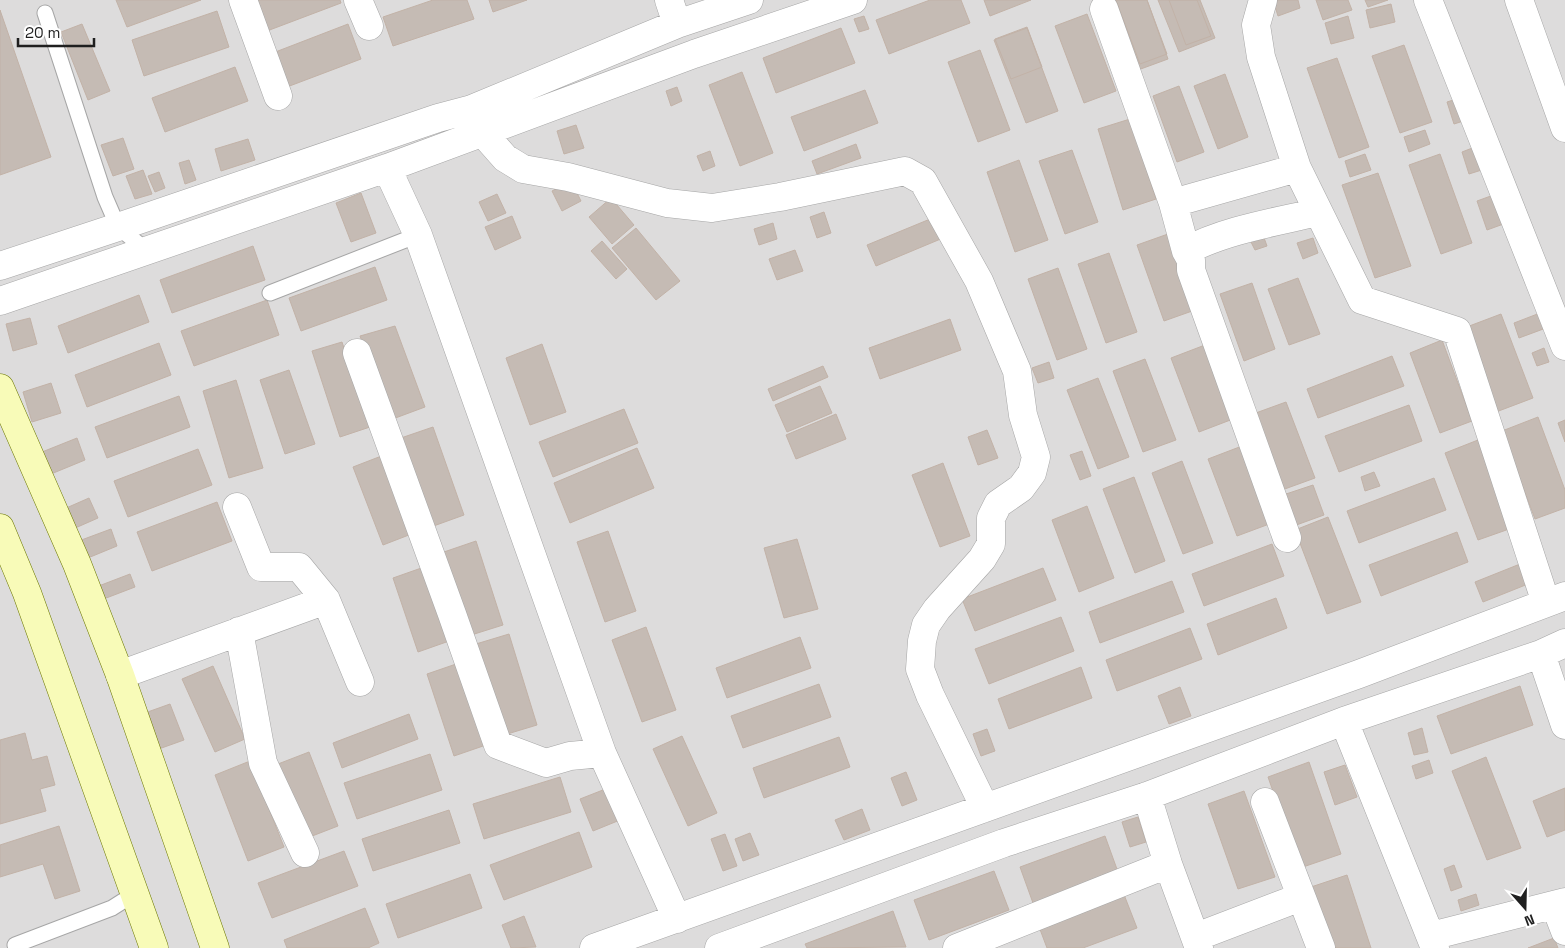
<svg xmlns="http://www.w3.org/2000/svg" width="1565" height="948" font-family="'Space Grotesk',sans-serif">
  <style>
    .residential { fill: #dddcdc }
    .building { fill: #c5bbb4; stroke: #c2b2a7 }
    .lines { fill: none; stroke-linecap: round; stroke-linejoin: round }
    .lane-casing { stroke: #a6a6a6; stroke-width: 17 }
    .street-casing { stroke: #a6a6a6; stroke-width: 29 }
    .secondary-casing { stroke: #6d7902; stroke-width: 29 }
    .lane { stroke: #fff; stroke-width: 15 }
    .street { stroke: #fff; stroke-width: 28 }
    .secondary { stroke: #f8fbb8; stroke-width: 28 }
  </style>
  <rect width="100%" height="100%" fill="#f0ece5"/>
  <!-- residential -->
  <path class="residential" d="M0 0H1565V948H0Z"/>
  <!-- building -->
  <path class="building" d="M116 0H201L127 27Z
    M246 0H340L341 3 259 34Z
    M433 0H467L474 19 393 46 383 17Z
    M489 0H527L493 12Z
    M930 0H961L970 23 889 54 876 20Z
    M984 0H1031L990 16Z
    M1112 0H1147L1168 59 1138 70Z
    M1116 0H1147L1167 54 1140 64Z
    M1158 0H1200L1215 38 1179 52Z
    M1169 0H1197L1211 36 1186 45Z
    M1273 0H1298L1300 8 1278 16Z
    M1316 0H1348L1352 10 1323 20Z
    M1365 0H1388L1368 7Z
    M1391 4 1395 22 1370 28 1366 10Z
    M0 10 51 157 0 175Z
    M217 11 229 47 144 76 132 40Z
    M1087 14 1116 91 1084 103 1055 26Z
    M864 16 869 29 859 32 854 19Z
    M1348 16 1354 38 1331 44 1325 23Z
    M82 24 110 91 88 100 61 32Z
    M348 24 361 59 279 90 265 56Z
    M1027 27 1042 67 1011 79 995 39Z
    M841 28 855 63 776 93 763 58Z
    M1027 28 1058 111 1026 123 994 40Z
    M1404 45 1432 122 1400 133 1372 56Z
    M980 50 1010 130 978 142 948 62Z
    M1337 58 1369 147 1339 158 1307 68Z
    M235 67 248 101 165 132 152 98Z
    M742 72 773 153 740 166 709 85Z
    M1225 74 1248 137 1218 149 1194 86Z
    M1179 86 1204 152 1177 162 1153 96Z
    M677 87 682 101 671 106 666 91Z
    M865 90 878 123 804 151 791 117Z
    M1466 96 1473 118 1454 124 1447 102Z
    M1130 119 1156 199 1123 210 1098 129Z
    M576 125 584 148 564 154 557 131Z
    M1425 130 1430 144 1409 152 1404 137Z
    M123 138 134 169 113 176 101 145Z
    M248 139 255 160 221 171 215 149Z
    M856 144 861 158 817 174 812 161Z
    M1480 145 1488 168 1469 174 1462 152Z
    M1072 150 1098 222 1065 234 1039 161Z
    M710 151 715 166 703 171 697 156Z
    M1365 154 1371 170 1350 177 1345 161Z
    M1440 154 1472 243 1441 254 1409 165Z
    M189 160 196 180 185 184 179 163Z
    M1019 160 1048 240 1015 252 987 172Z
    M143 170 152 194 135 199 126 176Z
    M159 172 165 188 155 192 148 176Z
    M1378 173 1411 266 1375 278 1342 185Z
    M571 181 581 201 562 211 552 191Z
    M361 193 376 233 351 242 336 203Z
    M1499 193 1509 222 1487 230 1477 201Z
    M497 194 506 213 488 221 479 202Z
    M611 198 634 225 612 244 589 217Z
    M824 212 831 233 817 238 810 217Z
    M512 216 521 238 495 250 485 227Z
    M935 217 943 238 876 266 867 245Z
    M773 223 777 239 759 245 754 229Z
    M636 228 680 281 656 300 612 248Z
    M1168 234 1195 310 1164 321 1137 245Z
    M1263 235 1267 246 1255 250 1250 240Z
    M1313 238 1318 253 1303 259 1297 243Z
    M602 241 627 269 616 279 591 251Z
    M253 246 265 280 172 313 160 280Z
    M795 250 803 271 777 280 769 259Z
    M1109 253 1137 332 1106 343 1078 264Z
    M375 267 387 300 301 331 289 298Z
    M1058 268 1087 349 1057 360 1028 279Z
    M1298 278 1320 334 1289 345 1268 289Z
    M1252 283 1275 349 1244 361 1220 294Z
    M139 295 149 322 68 353 58 326Z
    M267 300 279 335 194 366 181 331Z
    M1540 313 1546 328 1519 338 1514 323Z
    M1501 314 1533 398 1496 412 1464 328Z
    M30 318 37 344 13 351 6 324Z
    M950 319 961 350 880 379 869 348Z
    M395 326 425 407 390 420 360 336Z
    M1442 340 1472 421 1440 433 1410 353Z
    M342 342 370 427 340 437 312 351Z
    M159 343 171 375 87 407 75 375Z
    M542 344 566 412 530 425 506 358Z
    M1205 345 1233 419 1199 432 1171 358Z
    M1544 348 1549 362 1537 366 1532 353Z
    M1392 356 1404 386 1318 418 1307 389Z
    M1145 359 1176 440 1143 452 1113 371Z
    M1049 362 1054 378 1038 383 1032 368Z
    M823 366 828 377 773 401 768 389Z
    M289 370 315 444 285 454 260 380Z
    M1098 378 1129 457 1098 469 1067 390Z
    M236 380 263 468 229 478 203 391Z
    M51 383 61 413 32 422 23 392Z
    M820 386 832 413 787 432 775 405Z
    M179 396 190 427 107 458 95 427Z
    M1286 402 1315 478 1282 490 1253 414Z
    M1409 405 1422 441 1339 472 1325 436Z
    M624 409 638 443 553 477 539 442Z
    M836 414 846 439 796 459 786 435Z
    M1538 417 1565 490V508L1535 519 1502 431Z
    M1565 420V442L1558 423Z
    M433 427 464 515 428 528 398 439Z
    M987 430 998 458 978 465 968 437Z
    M77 438 85 460 51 474 42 452Z
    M1478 440 1512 528 1478 540 1445 453Z
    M1242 446 1272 523 1237 536 1208 459Z
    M637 448 654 488 570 523 554 483Z
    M198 449 212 485 128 517 114 481Z
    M1082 451 1091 476 1080 480 1070 455Z
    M384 455 414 533 383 545 353 467Z
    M1182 461 1213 543 1183 554 1152 473Z
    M943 463 970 536 940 547 912 475Z
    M1374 472 1380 486 1365 491 1361 477Z
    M1134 477 1165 561 1135 573 1103 489Z
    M1434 478 1446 510 1359 543 1347 511Z
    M1313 485 1324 515 1288 528 1277 497Z
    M89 498 98 518 73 529 64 509Z
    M217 502 232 541 152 571 137 532Z
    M1087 506 1114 578 1079 592 1052 520Z
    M1328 517 1361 602 1327 614 1295 530Z
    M111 529 117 546 83 560 76 542Z
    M608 531 636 611 605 622 577 542Z
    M1457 532 1468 562 1381 596 1369 565Z
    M797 539 818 609 784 618 764 548Z
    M476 541 503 625 468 636 441 553Z
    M1272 544 1284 576 1204 606 1192 574Z
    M1520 564 1528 584 1483 602 1475 582Z
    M427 566 452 640 418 652 393 578Z
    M1043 568 1056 600 975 631 962 599Z
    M130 574 135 587 101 600 96 587Z
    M1172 581 1184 612 1100 643 1089 612Z
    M1276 598 1287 628 1218 655 1207 624Z
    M1061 617 1074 651 989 684 975 649Z
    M646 627 676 710 642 722 612 640Z
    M1190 628 1202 659 1117 691 1106 660Z
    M509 634 537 725 504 735 476 644Z
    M800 637 811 668 727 698 716 668Z
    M459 663 486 745 454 756 427 674Z
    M213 666 245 739 215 752 182 679Z
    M1081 667 1092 698 1009 729 998 699Z
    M819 684 831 717 743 748 731 716Z
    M1520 686 1533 725 1451 754 1437 716Z
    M1180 687 1191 716 1169 724 1158 696Z
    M170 704 184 740 156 750 142 714Z
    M409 714 418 739 342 768 333 743Z
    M1422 728 1428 752 1414 755 1408 733Z
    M987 729 995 751 981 756 973 734Z
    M25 733 32 760 47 756 55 785 40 789 46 811 0 824V740Z
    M682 736 717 813 688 826 653 749Z
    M839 737 850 767 764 798 753 768Z
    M309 752 338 826 307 838 278 764Z
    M430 754 442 790 357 819 344 783Z
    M1486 757 1521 848 1487 860 1452 771Z
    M1429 760 1433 773 1416 779 1412 766Z
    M250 761 284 847 248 861 215 775Z
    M1309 762 1341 854 1300 868 1268 777Z
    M1345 765 1357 797 1335 805 1324 772Z
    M906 772 917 800 902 806 891 778Z
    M560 777 571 812 484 839 473 804Z
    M608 788 620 820 593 831 580 799Z
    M1565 788V830L1547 837 1533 801Z
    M1244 791 1275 877 1238 889 1208 804Z
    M862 809 870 830 844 840 835 820Z
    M449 810 460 843 373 871 362 839Z
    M1138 817 1146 842 1130 847 1122 822Z
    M59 826 80 891 55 899 43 864 0 877V845Z
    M579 832 592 867 504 900 490 865Z
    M750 833 759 855 743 861 735 839Z
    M725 834 737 866 723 871 711 839Z
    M1105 836 1118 872 1033 903 1020 867Z
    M344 851 358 886 272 918 258 883Z
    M1454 865 1462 887 1451 891 1444 869Z
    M994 871 1009 910 929 940 914 900Z
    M470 874 482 908 398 938 386 904Z
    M1347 875 1371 948H1331L1311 887Z
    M1123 892 1137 928 1083 948H1047L1038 924Z
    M1476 894 1479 905 1461 911 1458 900Z
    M365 908 379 943 368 948H287L284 940Z
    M893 911 906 947 807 948 805 944Z
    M524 916 536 947 511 948 502 925Z
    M1554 938 1558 948H1528Z"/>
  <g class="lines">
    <!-- lane casing -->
    <g class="lane-casing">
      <path id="lane" d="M45 13 105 197 118 227 146 250
        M270 293 418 235
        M15 945 112 908 134 894"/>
    </g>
    <!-- street casing -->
    <g class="street-casing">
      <path id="street" d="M243 0 278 96
        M358 0 369 26
        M669 0 677 24
        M1263 0 1256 25 1261 57 1297 168 1362 300 1457 331 1546 603
        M1428 0 1565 346
        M1519 0 1565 128
        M1104 9 1173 203 1186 251
        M472 109 482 132 505 158 523 169 568 177 667 203 712 208 780 197 905 171 923 181 979 281 1017 371 1023 415 1036 457 1032 473 1021 488 998 504 991 518V544L982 559 937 609 926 625 922 641 920 669 930 695 985 808
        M387 168 418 235 602 753 677 919
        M1173 203 1297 168
        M0 266 118 227 438 118 472 109 677 24 749 0
        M0 301 387 168 694 54 853 0
        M357 353 452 614 498 745 546 763 570 756 602 753
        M237 507 261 567H299L326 600 360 682
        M1287 538 1191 270V260L1186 251C1224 230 1276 222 1318 212
        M239 631 263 763 305 853
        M1541 654 1565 725
        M120 675 326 600
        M1344 721 1435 948
        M1147 796 1168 864 1199 948
        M1265 802 1321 948
        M1555 905 1565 931
        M1431 936 1565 902
        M1196 937 1301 897
        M594 948 1359 674 1565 596
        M719 948 1004 843 1147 796 1344 721 1541 654 1565 643
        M957 948 1168 864"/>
    </g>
    <!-- secondary casing -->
    <g class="secondary-casing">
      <path id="secondary" d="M0 388 77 564 120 675 215 948
        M0 528 27 593 154 948"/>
    </g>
    <!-- lane -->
    <use href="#lane" class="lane"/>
    <!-- street -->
    <use href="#street" class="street"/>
    <!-- secondary -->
    <use href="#secondary" class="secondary"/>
  </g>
  <!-- north arrow -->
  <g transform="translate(1525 908) rotate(160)" stroke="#ffffff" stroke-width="4" paint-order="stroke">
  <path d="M0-4L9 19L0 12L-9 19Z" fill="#1f1f1f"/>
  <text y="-8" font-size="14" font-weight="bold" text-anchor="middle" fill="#1f1f1f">N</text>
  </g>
  <!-- scale -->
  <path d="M18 38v8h76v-8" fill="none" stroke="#1f1f1f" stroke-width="2.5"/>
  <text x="25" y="38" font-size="15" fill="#1f1f1f" stroke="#ffffff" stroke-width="4" paint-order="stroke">20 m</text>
</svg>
